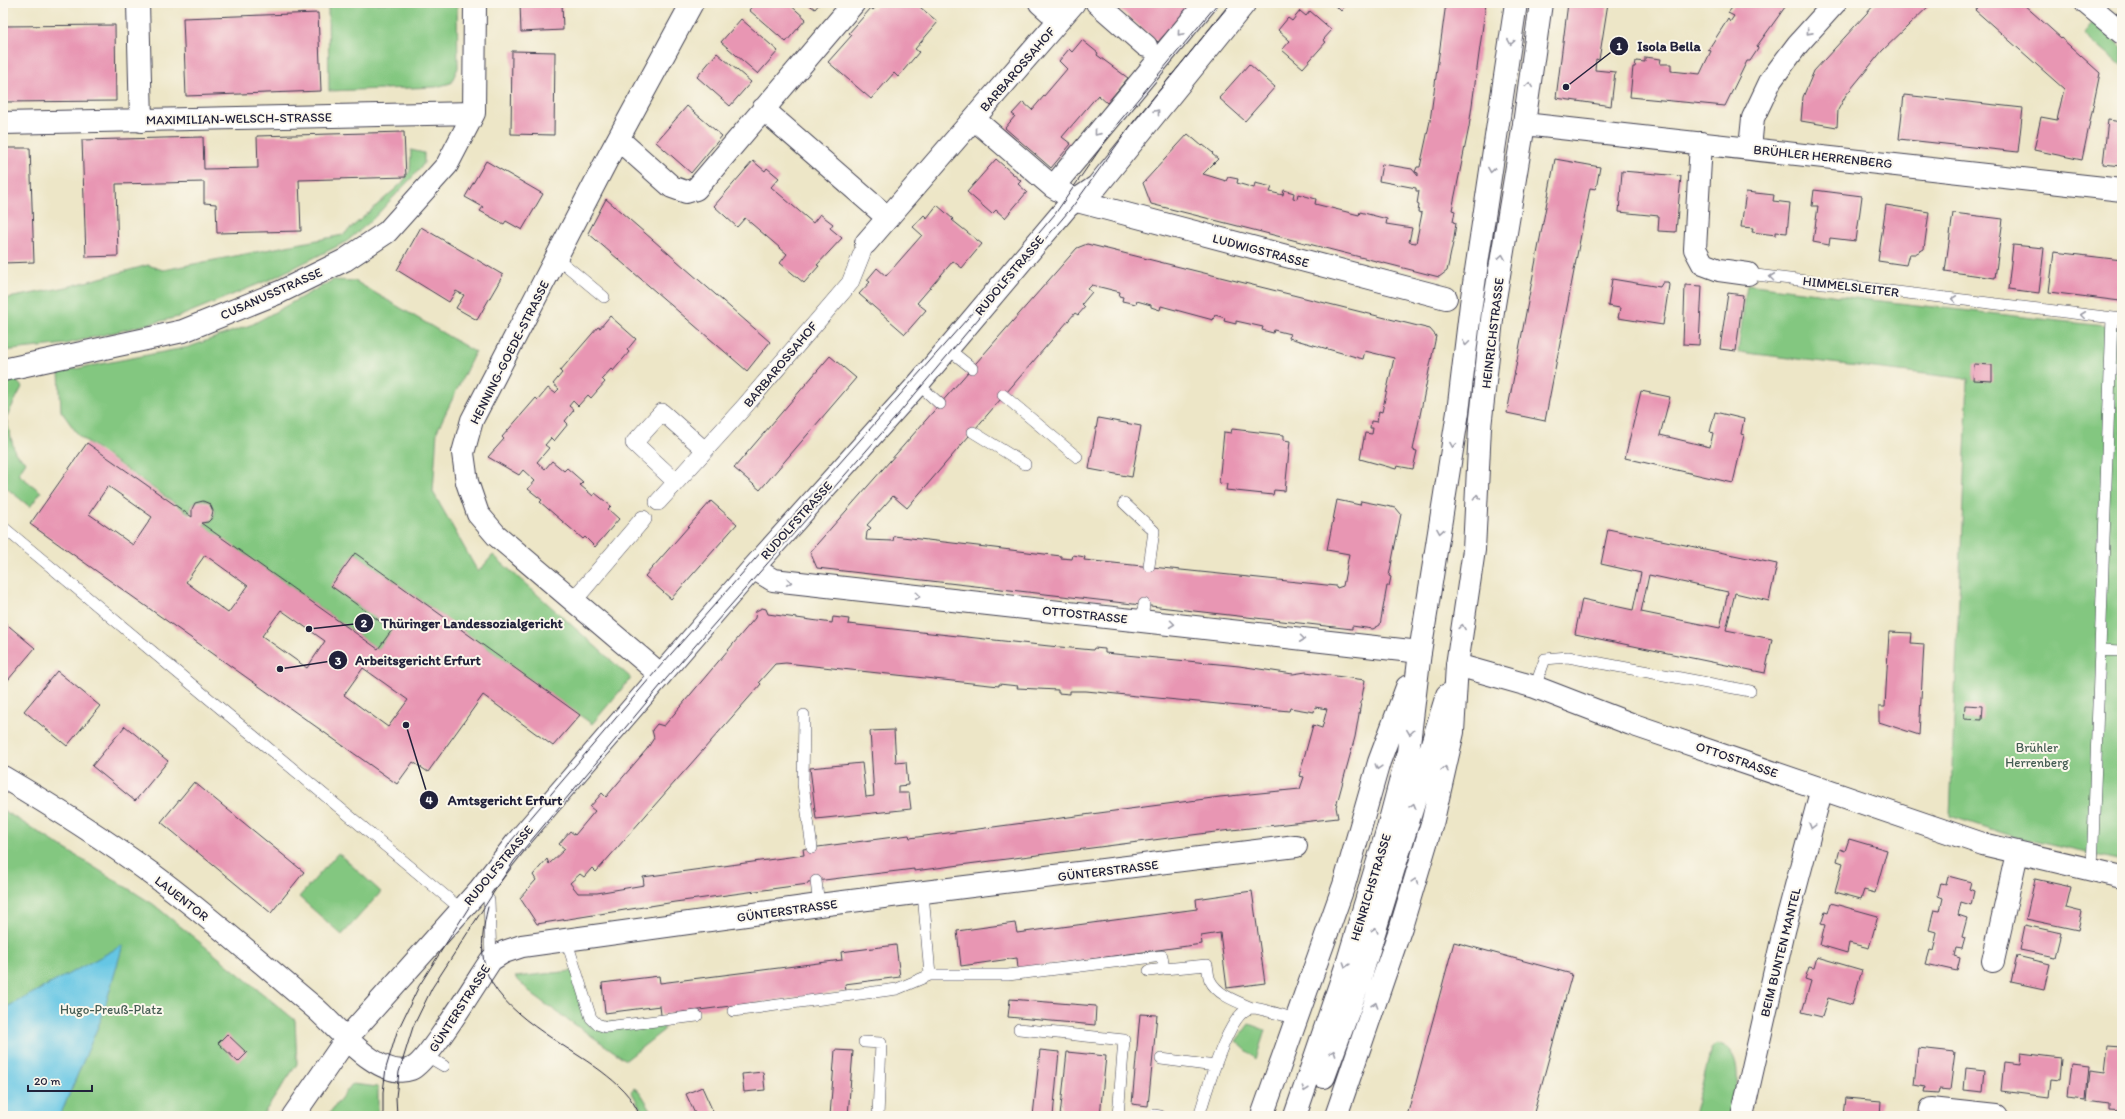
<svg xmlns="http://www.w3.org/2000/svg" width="2125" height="1119" font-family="Itim,sans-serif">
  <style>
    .green { fill: #83c780; stroke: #52745e }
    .water { fill: #65c6e4; stroke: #447490 }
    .building { fill: #e896b3; fill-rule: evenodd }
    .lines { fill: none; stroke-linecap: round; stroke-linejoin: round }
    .service-casing { stroke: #403f50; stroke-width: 12 }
    .pedestrian-casing { stroke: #403f50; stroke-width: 18 }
    .minor-casing { stroke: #403f50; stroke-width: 24 }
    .secondary-casing { stroke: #403f50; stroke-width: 24 }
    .service { stroke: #fff; stroke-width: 11 }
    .pedestrian { stroke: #fff; stroke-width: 17 }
    .minor { stroke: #fff; stroke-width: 22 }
    .secondary { stroke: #fff; stroke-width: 22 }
    .tram { stroke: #22223b; stroke-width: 1 }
    .oneway { stroke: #9c9ca7 }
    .labels { text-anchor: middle; stroke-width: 4; stroke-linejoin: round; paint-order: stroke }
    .street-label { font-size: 13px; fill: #22223b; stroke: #fbf7ec }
    .park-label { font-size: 13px; fill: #445c53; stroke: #fbf7ec }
    .leader { fill: none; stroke: #22223b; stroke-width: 1.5 }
    .callout-dot { fill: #22223b; stroke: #fbf7ec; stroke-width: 1.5 }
    .mark-label { font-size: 12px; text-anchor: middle; font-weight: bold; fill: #fff }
    .callout-label { font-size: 14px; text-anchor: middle; font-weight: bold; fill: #22223b; stroke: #fbf7ec; stroke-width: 4; stroke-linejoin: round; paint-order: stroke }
  </style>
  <rect width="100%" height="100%" fill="#fbf7ec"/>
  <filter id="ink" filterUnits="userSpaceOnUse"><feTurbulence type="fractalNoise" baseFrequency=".025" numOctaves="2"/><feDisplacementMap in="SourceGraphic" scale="8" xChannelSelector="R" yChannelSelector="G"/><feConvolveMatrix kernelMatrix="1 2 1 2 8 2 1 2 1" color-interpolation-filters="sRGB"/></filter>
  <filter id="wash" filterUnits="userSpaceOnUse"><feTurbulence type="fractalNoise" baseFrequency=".012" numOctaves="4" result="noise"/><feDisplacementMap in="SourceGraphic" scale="16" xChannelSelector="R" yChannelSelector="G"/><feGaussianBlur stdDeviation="0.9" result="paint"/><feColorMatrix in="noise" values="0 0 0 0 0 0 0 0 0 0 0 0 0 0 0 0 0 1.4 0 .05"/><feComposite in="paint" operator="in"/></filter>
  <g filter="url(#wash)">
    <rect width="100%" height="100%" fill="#ede6c7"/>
    <!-- green -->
    <path class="green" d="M328 3H457L458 68 451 83 436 87 329 91Z
      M2093 22 2122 47V66L2084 33Z
      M411 150 424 153V163L419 170 371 221 346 242 271 279 178 317 66 344 3 351V299L67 287 148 265 163 270 343 235 402 183 410 171Z
      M333 280 355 281 475 352 437 431 433 492 478 572 493 555 631 678 592 724 355 553 331 586 392 630 378 649 203 525 213 519 215 511 211 503C201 496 190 502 190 514L79 436 61 411 59 372 189 347 253 324Z
      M1747 284 1863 299 2122 328V861L2015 837 1950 816 1968 379 1738 352Z
      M12 376 22 387 6 418 15 453 26 462 18 474 41 492 30 507 3 485V379Z
      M3 810 153 904 295 1020 297 1064 262 1116H3Z
      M338 853 381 892 342 935 299 897Z
      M572 971 592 1022 663 1023 664 1030 626 1060 534 996 515 977Z
      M1249 1024 1265 1030 1256 1059 1236 1041Z
      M1716 1044C1748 1050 1735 1095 1732 1116H1694L1711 1049Z
      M352 1084 378 1087V1116H327Z
      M634 1088 640 1092 655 1116H645L631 1091Z"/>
    <!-- water -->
    <path class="water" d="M123 945 102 1017 60 1116H3V1009Z"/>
    <g id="blocks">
      <!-- building -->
      <path class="building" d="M520 3H562L563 30 521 32Z
        M755 3H788L806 19 786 42 749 10Z
        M807 3H820L815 9Z
        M880 3H915L938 22 915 49 919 52 898 77 894 73 871 99 828 62 852 35 849 33 871 8 873 10Z
        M1113 3H1193L1158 42Z
        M1333 3H1348L1341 11Z
        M1446 3H1486L1469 127 1452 210 1455 211 1453 222 1456 223 1454 238 1447 271 1439 277 1151 204 1143 183 1188 134 1202 146 1203 145 1213 153 1212 154 1218 159 1203 174 1226 181 1228 177 1238 179 1237 183 1254 188 1255 183 1272 187 1270 192 1283 195 1284 190 1294 193 1293 198 1297 199 1298 194 1316 199 1315 204 1359 215 1360 212 1387 219 1386 224 1412 228 1409 242 1416 243 1422 213 1418 212 1419 205 1417 204 1419 191H1416V188L1379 181 1382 164 1412 169 1418 176V173L1415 172 1417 167H1420L1430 121Z
        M1568 3H1608L1599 60 1596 59 1595 70 1615 72 1611 106 1556 98Z
        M1744 3H1788L1757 46 1758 49 1750 61H1747L1725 106 1630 97 1633 67H1635L1636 61 1645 62V57L1661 59 1660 64H1671V71L1700 74 1711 51 1708 50 1728 19 1730 22 1734 16 1728 13 1735 4 1740 7Z
        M1876 3H1932L1882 51 1846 95 1838 110 1837 127 1801 121 1803 97 1814 71Z
        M1981 3H2022L2100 73 2082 160 2034 150 2041 117 2057 120 2064 89 1975 10Z
        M1300 11 1306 16 1310 11 1332 30 1323 40 1326 42 1303 68 1282 50 1290 41 1278 30 1288 18 1292 21Z
        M318 13 321 91 186 96 183 18Z
        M741 19 778 51 758 74 721 42Z
        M115 25 116 101 3 102V26Z
        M1082 40 1098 53 1097 55 1128 78 1107 103 1098 95 1062 137 1071 144 1051 168 1005 128 1015 116 1012 114 1023 102 1032 110 1067 69 1059 61 1069 49 1072 52Z
        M512 51 555 52 554 135 511 134Z
        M717 53 751 82 730 106 697 77Z
        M1249 64 1275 87 1245 121 1219 98Z
        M1904 95 2023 108 2018 152 1899 139Z
        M687 106 722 136 691 173 656 142Z
        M2108 120 2122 122V166L2103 164Z
        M404 132 406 177 299 180 301 231 217 233 216 204 204 203V182L116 184 118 256 86 257 82 140 203 137 204 169 258 168 257 136Z
        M3 148H30L34 262 3 263Z
        M996 159 1021 181 1018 184 1027 192 1005 218 996 210 992 214 967 192Z
        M1555 159 1600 167 1596 189 1590 188 1545 421 1507 413Z
        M486 161 543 194 522 230 506 221 504 224 480 211 483 207 465 197Z
        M753 161 765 171 767 168 779 178 771 187 813 223 820 214 833 224 830 228 842 238 817 265 819 266 804 283 780 263 787 254 745 218 737 227 714 206Z
        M1622 171 1681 176 1676 232 1658 231 1659 216 1619 212Z
        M1814 190 1862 196 1856 241 1830 238 1829 245 1813 242 1818 206H1812Z
        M1746 192 1774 195 1773 201 1790 203 1787 233 1776 232V235L1752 232 1753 228 1741 227Z
        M606 199 770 342 747 371 588 233Z
        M937 205 953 219 952 220 982 244 962 268 953 261 917 303 926 310 905 334 859 294 870 282 867 280 877 268 886 276 922 235 913 227 924 215 927 218Z
        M1886 205 1929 212 1924 249 1915 254H1909L1906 265 1878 261Z
        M1953 213 2003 219 1995 278 1945 271Z
        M421 227 503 275 477 320 456 308 464 295 456 291 449 302 397 270Z
        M1087 244 1430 329 1436 336 1413 450 1417 451 1413 469 1397 466 1396 469 1360 459 1365 433 1372 434 1373 428H1370L1371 421 1377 422 1379 411 1382 412 1394 358 1365 351 1363 359 1289 338 1290 334 1274 330 1273 333 1262 330 1263 327 1236 321V324L1224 321 1225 318 1215 315 1213 320 1161 306 1160 310 1151 307V305L1137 301 1136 304 1122 301 1123 297 1119 296 1120 292 1092 285 1088 289 1092 292 1082 304 1085 307 1078 315 1075 313 907 508 893 496 867 525 871 528 867 532 866 540 893 541 894 536 1061 556V558L1072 559 1073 555 1085 557 1084 560 1336 586 1337 588 1343 586 1349 554 1327 550 1337 500 1360 505 1361 501 1396 508 1401 514 1389 576 1391 577 1389 586H1387L1380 625 1373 629 1352 626V629L817 568 810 552 1077 248Z
        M2013 245 2044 248 2039 293 2008 289Z
        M2054 252 2122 260 2120 301 2049 292Z
        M1612 279 1660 287 1663 282H1668L1669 285 1663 325 1618 318 1620 308 1608 306Z
        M1685 285 1702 286 1699 345 1683 344Z
        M1728 293 1743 295 1736 351 1720 349Z
        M610 316 636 339 627 350 629 352 613 371 611 369 602 379 605 382 591 398 588 395 578 406 573 401 569 406 574 410 565 421 568 424 554 441 551 438 545 445 549 448 537 462 545 469 552 461 564 471 567 468 583 482 580 485 593 496 595 493 611 506 608 509 619 519 595 547 585 537 583 539 540 502 542 500 528 489 535 481 523 470 519 475 488 457 504 439 502 437 536 398 538 400 548 388 555 393 559 389 553 384 562 373 560 371 598 327 600 328Z
        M830 356 856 378 760 490 734 468Z
        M1974 364 1992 365V381L1973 380Z
        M1641 391 1670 397 1660 435 1710 447 1713 433 1710 432 1715 412 1744 419 1741 434 1744 435 1733 483 1625 458Z
        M1098 418 1141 426 1132 477 1089 469Z
        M1232 429 1284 435V440L1290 441 1285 491 1274 490 1273 495 1226 490 1227 484 1219 483 1224 432 1231 433Z
        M87 443 192 517V509L195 503 203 501 210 504 213 511 211 519 208 522 201 523 378 649 392 630 331 586 355 553 580 715 553 746 483 695 428 772 413 762 397 784 30 524ZM108 486 152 517 133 545 89 514ZM205 555 248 586 228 613 186 582ZM281 610 325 641 307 668 262 636ZM363 668 408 700 388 727 344 695Z
        M711 501 737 524 671 599 645 576Z
        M1608 529 1777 564 1769 601 1735 593 1726 630 1772 639 1765 673 1575 634 1582 599 1633 610 1641 573 1601 564ZM1649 575 1728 592 1720 628 1641 612Z
        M762 608 766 609 768 614 818 621 832 623 833 617 849 619 848 624 1049 646 1093 650 1094 648 1105 649V653L1239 666 1293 674 1306 672 1365 680 1355 737 1336 807 1338 818 1223 831 914 871V869L816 881 808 882V884L675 902 537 924 520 898 536 880 533 875 547 859 549 864 565 849 559 844 570 831 575 835 595 811 590 807 602 793 606 797 647 749 654 738 652 730 657 724 664 726 755 618 756 611ZM786 663 999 686V684L1018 686 1017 688 1058 690V693L1070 694V691H1086L1289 711 1290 708 1314 712 1315 707 1327 709 1322 728 1313 725 1299 776 1304 777 1300 789 1220 797 910 838 909 835 803 849 804 855 643 877 644 885 597 893H578L570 883 580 874 584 877 592 868 596 872 761 684 759 682 775 664Z
        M3 621 35 648 3 686Z
        M1889 632 1912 633 1911 643 1924 644 1919 735 1879 722V707H1885Z
        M57 671 100 706 67 746 24 711Z
        M1965 705 1983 706 1982 720 1964 719Z
        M125 726 168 761 135 801 92 766Z
        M894 730 896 763 906 762 908 785 898 786V793H909L911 809 816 819 810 768 862 763 866 797 874 796 870 731Z
        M194 782 304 872 271 913 161 822Z
        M1849 839 1887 850 1875 893 1864 890 1861 899 1835 892 1843 863 1837 861 1840 849 1845 851Z
        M1948 876 1971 882 1969 889 1974 891 1971 905 1961 902 1958 915 1967 918 1962 937 1965 938 1962 949 1956 948 1954 956 1960 958 1957 971 1926 964 1930 950 1934 951 1936 943H1934L1936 932 1929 930 1934 910 1940 911 1943 898 1938 896 1941 883 1946 884Z
        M2035 879 2071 887 2066 908 2082 912 2078 930 2026 919Z
        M1252 891 1265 983 1227 988 1220 933 1201 936 1202 944 1018 969 1017 958 961 966 957 931 1015 923 1017 933 1197 909 1196 899Z
        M1831 903 1878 916 1869 948 1849 943 1847 953 1820 945 1825 925 1821 924 1825 912 1828 913Z
        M2025 925 2061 933 2055 957 2020 950Z
        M1454 942 1572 974 1533 1116H1407Z
        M896 945 900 977 845 984 846 991 661 1015 660 1006 605 1013 602 983 659 976 660 983 842 960 841 952Z
        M2017 956 2050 964 2044 989 2011 982Z
        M1817 957 1862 970 1852 1005 1828 998 1822 1017 1802 1012 1811 981 1805 979 1809 967 1814 968Z
        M1010 999 1096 1006 1095 1025 1008 1017Z
        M1140 1014 1157 1015 1148 1106 1132 1104Z
        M227 1034 247 1053 238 1062 218 1043Z
        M2108 1046 2122 1047 2121 1111 2108 1110V1104L2087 1101 2090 1070 2105 1072Z
        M1918 1048 1955 1052 1950 1090 1939 1089 1938 1093 1924 1092 1925 1087 1914 1085Z
        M835 1050 853 1051 848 1116H830Z
        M1040 1050 1059 1052 1053 1116H1033Z
        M1067 1052 1106 1056 1100 1116H1060Z
        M2021 1053 2061 1058 2059 1080 2050 1079 2048 1097 2001 1091 2004 1062 2020 1064Z
        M2071 1063 2089 1065 2086 1099 2067 1097Z
        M1966 1068 1985 1070 1983 1092 1964 1090Z
        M763 1072 765 1090 744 1092 742 1074Z
        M702 1087 715 1116H696L686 1094Z
        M1846 1098 1881 1101 1880 1116H1844Z"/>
    </g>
  </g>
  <g filter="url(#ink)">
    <use href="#blocks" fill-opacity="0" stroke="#403f50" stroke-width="1"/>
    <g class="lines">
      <!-- service casing -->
      <g class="service-casing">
        <path id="service" d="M557 258 604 297
          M1748 274 2122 319
          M947 348 972 368
          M918 384 940 404
          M1003 395 1077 457
          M973 432 1025 464
          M1124 503 1154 531 1149 566
          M3 527 461 909
          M1142 620 1144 604
          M2100 650 2122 651
          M1535 687 1545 659 1568 657 1750 691
          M804 715 803 784 812 848
          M2092 870 2112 318
          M816 881 819 905
          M480 889 489 900 491 960
          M566 939 591 1018 597 1024 606 1027 697 1016
          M1149 971 1164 969
          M930 975H1008L1162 956 1164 969 1207 965C1208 969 1208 976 1210 980 1217 995 1238 1002 1252 1008
          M733 1011 897 989 930 975 923 893
          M1019 1029 1124 1040 1118 1116
          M864 1042 881 1043 878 1116
          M427 1056 444 1066
          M1161 1059 1215 1066
          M1154 1115 1160 1116
          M1199 1116C1206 1095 1228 1009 1252 1008 1262 1008 1287 1017 1298 1019"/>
      </g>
      <!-- pedestrian casing -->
      <g class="pedestrian-casing">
        <path id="pedestrian" d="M676 482 634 443 662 412 705 450
          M658 502 744 407 850 283 866 243
          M573 601 643 519"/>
      </g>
      <!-- minor casing -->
      <g class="minor-casing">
        <path id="minor" d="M138 3 141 121
          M1040 3 1059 20
          M1097 3 1146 46
          M2086 3 2122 33
          M763 109 888 218
          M974 119 1053 187 1077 201 1446 298
          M3 123 474 113
          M1524 124 2122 190
          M618 139 672 187 686 192 696 189 854 3
          M1701 143 1695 249 1703 264 1719 270 1748 274
          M1750 148 1753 118 1771 80 1798 44 1835 3
          M1053 187 1206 3
          M866 243 1074 3
          M3 370 183 331 280 292 345 260 387 232 447 165 474 113 475 3
          M753 568 773 580 1420 652
          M1457 665 1535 687 1631 724 1983 844 2122 877
          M661 675 496 535 478 514 467 482 463 453 472 420 611 152 692 3
          M3 777C54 807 104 839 152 874 209 916 261 963 315 1008 337 1027 379 1081 411 1069 427 1064 478 979 491 960L504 952 522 946 819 905 1296 846
          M1993 961 2017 853
          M293 1116 347 1038 480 889 516 843 753 568 918 384 1068 206 1097 186 1245 3
          M1742 1116 1784 931 1822 788
          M1930 1116 1931 1109 1996 1116"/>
      </g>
      <!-- secondary casing -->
      <g class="secondary-casing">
        <path id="secondary" d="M1324 1077 1359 982 1447 695
          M1262 1116 1344 885 1379 762 1407 687
          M1295 1116 1348 961 1388 828 1408 752 1420 652 1458 412 1471 304 1516 3
          M1336 1116 1401 927 1433 820 1453 732 1457 665 1474 550 1480 427 1493 311 1524 124 1541 3"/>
      </g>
      <!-- service -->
      <use href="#service" class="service"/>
      <!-- pedestrian -->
      <use href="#pedestrian" class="pedestrian"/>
      <!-- minor -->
      <use href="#minor" class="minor"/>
      <!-- secondary -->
      <use href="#secondary" class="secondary"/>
      <!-- tram -->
      <path class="tram" d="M488 907C483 927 480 947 485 967 498 1013 565 1044 601 1071 618 1084 632 1096 640 1116
        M383 1116V1092L386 1068 397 1032 419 986 511 841 656 671 967 319 1055 214 1118 123 1218 3
        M397 1116 396 1097 399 1072 413 1027 432 988 514 861 666 679 895 418 1073 206 1134 121 1231 3"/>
    </g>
    <!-- one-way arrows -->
    <defs><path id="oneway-chevron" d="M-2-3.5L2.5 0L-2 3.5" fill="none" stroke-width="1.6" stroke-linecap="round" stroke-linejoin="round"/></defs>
    <g class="oneway">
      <use href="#oneway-chevron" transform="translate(1809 32) rotate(132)"/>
      <use href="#oneway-chevron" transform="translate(1180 33) rotate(131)"/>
      <use href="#oneway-chevron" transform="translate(1511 42) rotate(99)"/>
      <use href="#oneway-chevron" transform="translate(1529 85) rotate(-82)"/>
      <use href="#oneway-chevron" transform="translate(1157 112) rotate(-51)"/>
      <use href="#oneway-chevron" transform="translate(1097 133) rotate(129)"/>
      <use href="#oneway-chevron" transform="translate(1491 170) rotate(99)"/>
      <use href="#oneway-chevron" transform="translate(1502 257) rotate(-81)"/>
      <use href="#oneway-chevron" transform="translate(1772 277) rotate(-173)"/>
      <use href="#oneway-chevron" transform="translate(1954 299) rotate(-173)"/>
      <use href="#oneway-chevron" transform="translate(2083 315) rotate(-173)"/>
      <use href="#oneway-chevron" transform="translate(1466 343) rotate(97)"/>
      <use href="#oneway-chevron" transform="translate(1453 445) rotate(99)"/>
      <use href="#oneway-chevron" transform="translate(1477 497) rotate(-87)"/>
      <use href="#oneway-chevron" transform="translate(1440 531) rotate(99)"/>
      <use href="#oneway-chevron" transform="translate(789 582) rotate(6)"/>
      <use href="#oneway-chevron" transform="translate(918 596) rotate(6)"/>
      <use href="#oneway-chevron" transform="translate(1172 624) rotate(7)"/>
      <use href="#oneway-chevron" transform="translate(1462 627) rotate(-81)"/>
      <use href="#oneway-chevron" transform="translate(1302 639) rotate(7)"/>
      <use href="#oneway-chevron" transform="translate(1410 732) rotate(97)"/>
      <use href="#oneway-chevron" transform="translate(1378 767) rotate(107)"/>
      <use href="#oneway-chevron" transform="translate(1445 769) rotate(-77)"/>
      <use href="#oneway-chevron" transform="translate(1413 806) rotate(-74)"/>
      <use href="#oneway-chevron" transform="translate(1812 826) rotate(105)"/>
      <use href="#oneway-chevron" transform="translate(1415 881) rotate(-73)"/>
      <use href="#oneway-chevron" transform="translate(1375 930) rotate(-73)"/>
      <use href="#oneway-chevron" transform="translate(1346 965) rotate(108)"/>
      <use href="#oneway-chevron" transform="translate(1375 1005) rotate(-71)"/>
      <use href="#oneway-chevron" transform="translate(1333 1053) rotate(-70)"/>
      <use href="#oneway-chevron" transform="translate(1305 1089) rotate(109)"/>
    </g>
  </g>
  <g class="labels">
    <!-- street labels -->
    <g class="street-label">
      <text transform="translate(1017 69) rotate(-49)" y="5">BARBAROSSAHOF</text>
      <text transform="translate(239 118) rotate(-1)" y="5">MAXIMILIAN-WELSCH-STRASSE</text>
      <text transform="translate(1823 156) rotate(6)" y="5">BRÜHLER HERRENBERG</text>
      <text transform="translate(1261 250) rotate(15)" y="5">LUDWIGSTRASSE</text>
      <text transform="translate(1009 275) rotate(-50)" y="5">RUDOLFSTRASSE</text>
      <text transform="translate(1851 286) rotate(7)" y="5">HIMMELSLEITER</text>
      <text transform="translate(271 293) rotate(-24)" y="5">CUSANUSSTRASSE</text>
      <text transform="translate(1492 333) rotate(-83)" y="5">HEINRICHSTRASSE</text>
      <text transform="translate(509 352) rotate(-63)" y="5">HENNING-GOEDE-STRASSE</text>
      <text transform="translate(780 364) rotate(-50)" y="5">BARBAROSSAHOF</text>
      <text transform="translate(796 520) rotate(-48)" y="5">RUDOLFSTRASSE</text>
      <text transform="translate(1085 614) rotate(6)" y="5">OTTOSTRASSE</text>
      <text transform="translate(1737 759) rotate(19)" y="5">OTTOSTRASSE</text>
      <text transform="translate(498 865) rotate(-50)" y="5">RUDOLFSTRASSE</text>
      <text transform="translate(1108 870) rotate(-7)" y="5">GÜNTERSTRASSE</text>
      <text transform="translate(1370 887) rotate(-73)" y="5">HEINRICHSTRASSE</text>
      <text transform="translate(182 898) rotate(38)" y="5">LAUENTOR</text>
      <text transform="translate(787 910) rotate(-8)" y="5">GÜNTERSTRASSE</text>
      <text transform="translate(1780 952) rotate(-76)" y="5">BEIM BUNTEN MANTEL</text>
      <text transform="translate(459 1008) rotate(-57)" y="5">GÜNTERSTRASSE</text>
    </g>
    <!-- park labels -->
    <g class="park-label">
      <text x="2037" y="752">Brühler<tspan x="2037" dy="15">Herrenberg</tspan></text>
      <text x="111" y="1014">Hugo-Preuß-Platz</text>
    </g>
  </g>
  <!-- callouts -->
  <path class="leader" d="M1566 87L1619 46M309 629L364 623M280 669L338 660M406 725L429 800"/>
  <g class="callout-dot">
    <circle cx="1566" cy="87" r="4"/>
    <circle cx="309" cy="629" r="4"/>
    <circle cx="280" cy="669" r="4"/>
    <circle cx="406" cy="725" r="4"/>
    <circle cx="1619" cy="46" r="10"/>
    <circle cx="364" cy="623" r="10"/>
    <circle cx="338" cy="660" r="10"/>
    <circle cx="429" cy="800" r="10"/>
  </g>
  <g class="mark-label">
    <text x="1619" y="50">1</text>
    <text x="364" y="627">2</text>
    <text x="338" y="665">3</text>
    <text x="429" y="804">4</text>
  </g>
  <g class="callout-label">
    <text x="1669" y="51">Isola Bella</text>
    <text x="472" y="628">Thüringer Landessozialgericht</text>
    <text x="418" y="665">Arbeitsgericht Erfurt</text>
    <text x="505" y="805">Amtsgericht Erfurt</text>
  </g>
  <!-- margin -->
  <rect width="2125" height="1119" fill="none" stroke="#fbf7ec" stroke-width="16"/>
  <!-- scale -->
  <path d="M28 1085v6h64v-6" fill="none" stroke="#22223b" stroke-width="2"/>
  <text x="34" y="1085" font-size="12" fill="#22223b" stroke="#fbf7ec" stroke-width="3" paint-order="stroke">20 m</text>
</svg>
